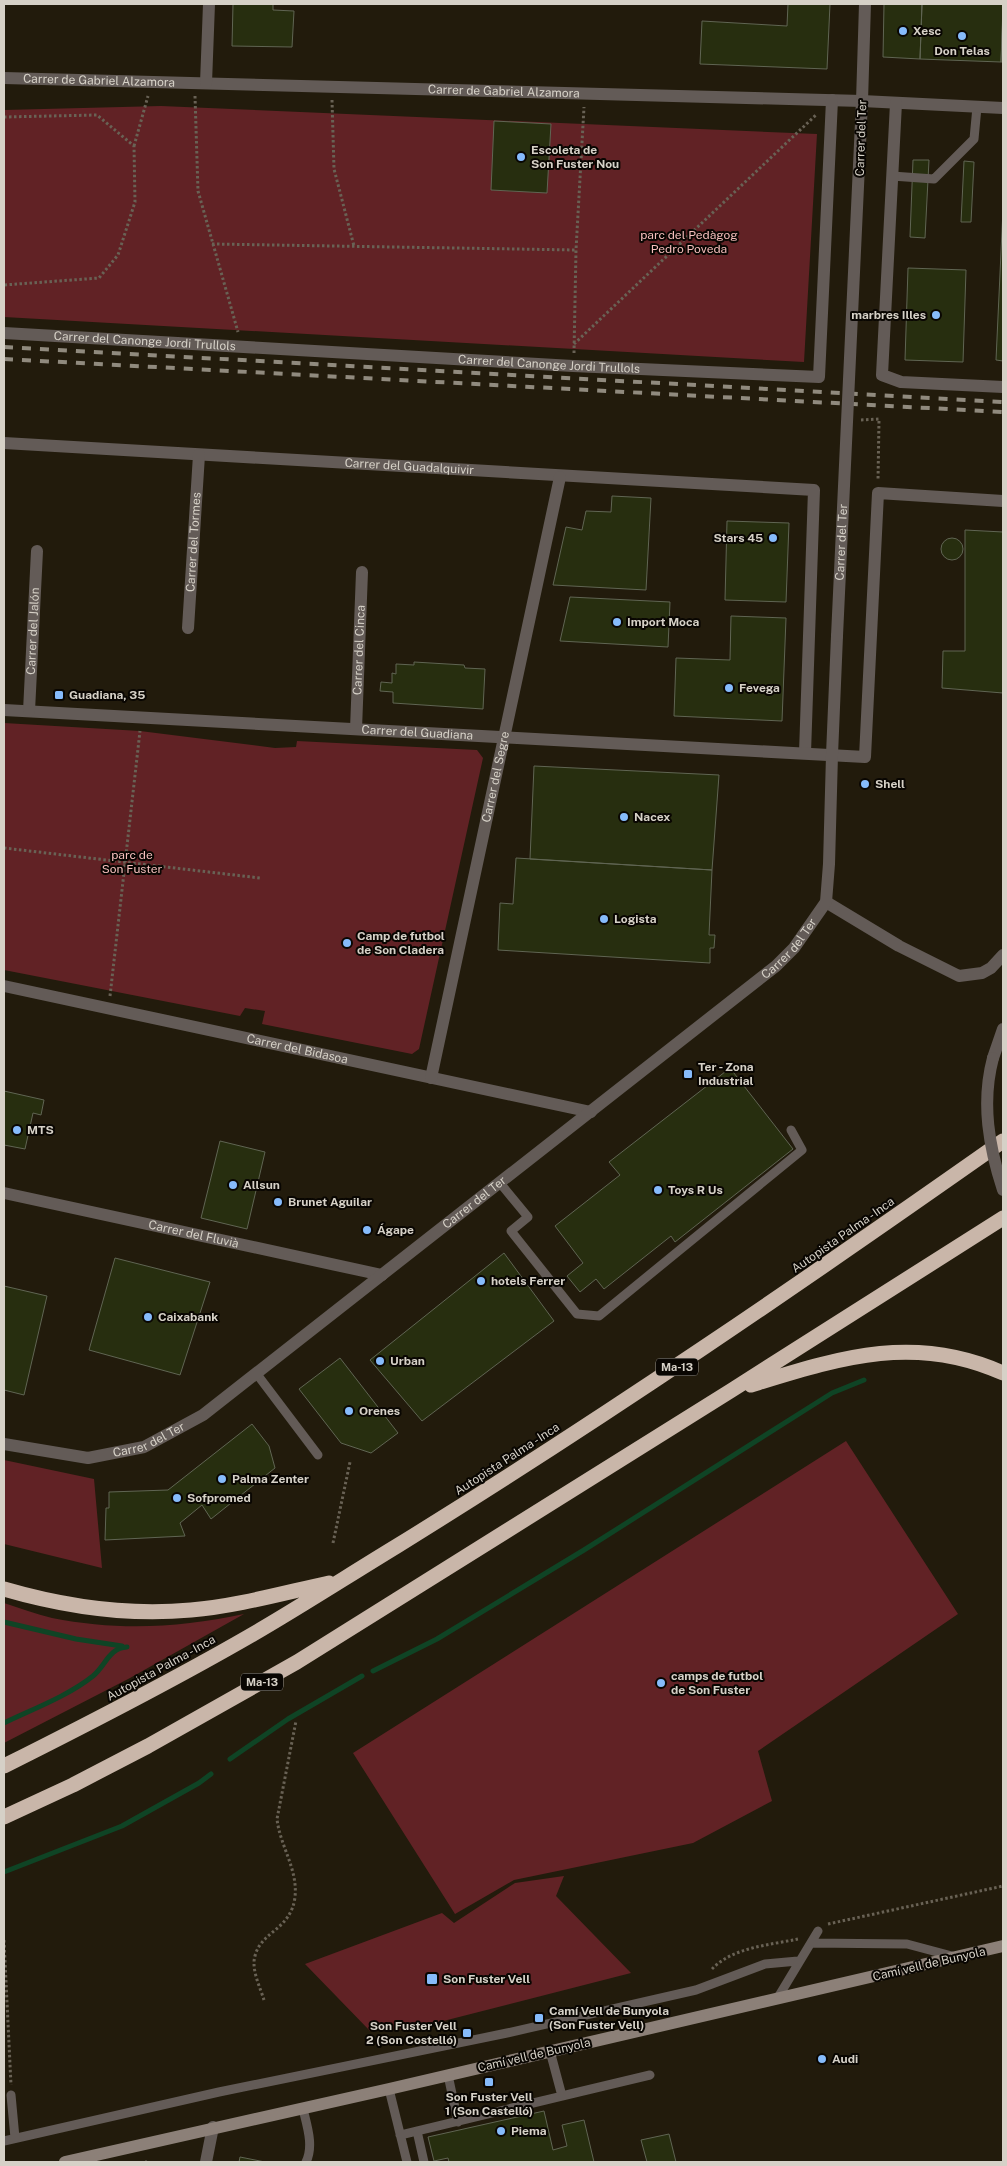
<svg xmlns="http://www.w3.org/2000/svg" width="1007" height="2166" font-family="'Public Sans',sans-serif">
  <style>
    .green { fill: #612225 }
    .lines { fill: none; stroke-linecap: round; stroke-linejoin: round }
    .stream { stroke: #0f4425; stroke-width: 5 }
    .building { fill: #272e0f; stroke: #606553 }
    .path { stroke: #696255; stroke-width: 3; stroke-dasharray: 2.5 2.5; stroke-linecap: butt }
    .service { stroke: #635b57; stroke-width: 9 }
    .minor { stroke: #635b57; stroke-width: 12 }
    .tertiary { stroke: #635b57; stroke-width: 12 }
    .secondary { stroke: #8c8078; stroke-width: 12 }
    .motorway { stroke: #c9b6a9; stroke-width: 15 }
    .rail { stroke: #908a7e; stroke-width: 4; stroke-dasharray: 9 9; stroke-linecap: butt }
    .minor-bridge { stroke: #635b57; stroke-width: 12 }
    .tertiary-bridge { stroke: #635b57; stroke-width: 12 }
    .poi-dot { fill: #86bbfb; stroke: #090602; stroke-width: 2 }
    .labels { text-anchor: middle; stroke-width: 4; stroke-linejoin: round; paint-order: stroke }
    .shield { fill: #090602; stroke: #98948c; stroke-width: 1 }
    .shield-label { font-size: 11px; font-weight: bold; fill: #d6d1c7 }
    .poi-label { font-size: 12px; font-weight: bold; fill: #d6d1c7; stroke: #090602; text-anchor: start }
    .street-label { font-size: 12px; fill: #d6d1c7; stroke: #090602 }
    .park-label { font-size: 12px; fill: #f6bfbd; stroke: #090602 }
  </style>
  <rect width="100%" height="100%" fill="#221b0c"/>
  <!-- green -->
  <path class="green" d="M161 106 817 134 804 362 4 317V110Z
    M4 723 140 731 275 748 296 747 297 741 477 750 483 758 419 1049 412 1054 262 1024 265 1011 245 1008 240 1016 4 970Z
    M846 1441 958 1614 758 1751 772 1801 693 1843 514 1880 455 1914 353 1753Z
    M4 1460 94 1479 102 1568 4 1544Z
    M4 1603C20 1608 36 1614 52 1618 118 1631 179 1628 244 1614L130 1678 4 1743Z
    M564 1876 556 1896 631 1973 412 2029 370 2031 305 1964 442 1913 454 1923 515 1883Z"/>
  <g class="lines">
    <!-- stream -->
    <path class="stream" d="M4 1622 76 1639 122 1646
      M373 1671 437 1639 584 1550 832 1393 864 1380
      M4 1723C33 1709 68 1696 93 1676 106 1665 109 1648 127 1647
      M230 1759 288 1719 362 1676
      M4 1872 122 1826 199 1783 211 1774"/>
  </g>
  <!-- building -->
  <path class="building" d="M233 4H273V10L294 11 292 47 232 46Z
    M788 4H830L827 69 700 64 702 21 787 26Z
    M884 4H922L920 59 883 57Z
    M922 4H1003L1001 62 920 59Z
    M1003 13V62H1001Z
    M494 121 551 124 547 193 491 190Z
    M913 160H929L925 238 910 237Z
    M964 161 974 162 971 222H961Z
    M1003 209V361L996 360Z
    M908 268 966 270 963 362 905 360Z
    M612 496 651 498 646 590 553 585 566 527 582 530 586 511 611 512Z
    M727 521 789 523 786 602 725 600Z
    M965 530 1003 532V693L942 688 943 651H965Z
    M941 549a11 11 0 1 1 22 0a11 11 0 1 1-22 0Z
    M570 597 670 602 668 647 560 641Z
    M731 616 786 618 782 721 674 716 676 658 730 660Z
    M414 662 464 665 465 668 485 669 483 709 393 703V692L380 691 381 682 392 683V673L396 674V664L414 665Z
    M534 766 719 775 712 870 530 859Z
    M516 858 712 870 709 935H715L714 948H710V963L498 950 500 903 513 904Z
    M730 1068 793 1149 675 1242 671 1236 604 1289 596 1279 580 1292 567 1276 583 1263 555 1226 620 1175 609 1162Z
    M4 1091 44 1100 41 1115 33 1113 25 1149 4 1145Z
    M220 1141 265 1152 247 1229 201 1218Z
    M504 1253 554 1321 422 1421 370 1360Z
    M115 1258 210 1282 180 1375 89 1350Z
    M4 1286 47 1296 24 1395 4 1390Z
    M340 1358 398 1433 371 1453 341 1443 299 1389Z
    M252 1424 269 1446 275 1468 211 1519 202 1505 180 1523 185 1536 105 1540 106 1508H109V1492L168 1490Z
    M544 2111 553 2150 567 2146 562 2125 584 2120 594 2162H449L448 2158 434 2161 428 2137Z
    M669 2134 676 2162H647L641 2140Z
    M240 2157 265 2162H239Z"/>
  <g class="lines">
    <!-- path -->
    <path class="path" d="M195 96 198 191 238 332
      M332 100 334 169 354 246
      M4 117 97 115 134 146 135 202 118 255 99 278 4 285
      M134 146 148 96
      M212 244 576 250
      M574 344 817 114
      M574 353 576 250 584 107
      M861 420 879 419 878 481
      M4 848 260 878
      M110 996 140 731
      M333 1543 350 1462
      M828 1924 1003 1886
      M4 1940 11 2085
      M712 1969C733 1947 770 1945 798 1939
      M264 2000C260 1987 251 1969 255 1956 261 1931 291 1930 295 1897 298 1869 280 1846 277 1819L296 1721
      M145 2162H147"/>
    <!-- service -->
    <path class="service" d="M892 176 934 179 974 139 977 107
      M500 1183 528 1217 511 1231 577 1314 599 1316 802 1150 791 1130
      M256 1373 318 1455
      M811 1943 907 1944 952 1956
      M777 1999 818 1931
      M448 2075 458 2122
      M389 2089 407 2162
      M11 2095 15 2138
      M562 2096 650 2075
      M303 2109C307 2126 314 2146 306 2162
      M417 2131 424 2162
      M400 2135 562 2096 550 2051
      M4 2141 219 2092 507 2033 696 1990 765 1964 798 1961"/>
    <!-- minor -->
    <g class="minor">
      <path id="s1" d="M4 78 862 101 1003 108"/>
      <path d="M206 83 209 4"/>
      <path d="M862 101 865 4"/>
      <path d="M896 103 882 375 901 382 1003 387"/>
      <path id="s2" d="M4 333 573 366 819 377 832 100"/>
      <path id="s3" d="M4 443 814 490 805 753"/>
      <path id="s4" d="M188 628 199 455"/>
      <path id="s5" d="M4 710 865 757 878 493 1003 501"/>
      <path id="s6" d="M29 711 37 551"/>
      <path id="s7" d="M356 729 362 572"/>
      <path d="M826 902 899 946 959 976 982 973 991 968 1003 955"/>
      <path id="s8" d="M4 986 591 1112"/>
      <path id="s9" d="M431 1078 560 477"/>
      <path id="s10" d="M4 1193 382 1275"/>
      <path id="s11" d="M4 1444 88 1458 144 1447 203 1415 776 966 794 948 826 902 829 864 832 755 837 636"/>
      <path d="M206 2162 213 2127"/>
    </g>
    <!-- tertiary -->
    <path class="tertiary" d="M993 1058 1003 1029"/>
    <!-- secondary -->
    <path class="secondary" d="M65 2162 389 2089 1003 1946"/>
    <!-- motorway -->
    <path class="motorway" d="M751 1385C839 1358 914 1333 1003 1373
      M4 1589C66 1607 127 1616 191 1610 237 1606 283 1593 329 1583
      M4 1766C90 1723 176 1679 260 1630 306 1603 351 1574 397 1546 604 1418 804 1281 1003 1141
      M4 1817 73 1785 148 1746 297 1662 732 1390 1003 1218"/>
    <!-- rail -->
    <path class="rail" d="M4 347 1003 402
      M4 359 1003 412"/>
    <!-- minor-bridge -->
    <path class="minor-bridge" id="s12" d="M837 636 862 101"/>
    <!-- tertiary-bridge -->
    <path class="tertiary-bridge" d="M993 1058C981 1103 989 1147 1003 1190"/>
  </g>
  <!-- markers -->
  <g class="poi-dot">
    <circle cx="903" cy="31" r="5"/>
    <circle cx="962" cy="36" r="5"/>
    <circle cx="521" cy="157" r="5"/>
    <circle cx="936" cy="315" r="5"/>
    <circle cx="773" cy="538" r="5"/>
    <circle cx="617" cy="622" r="5"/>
    <circle cx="729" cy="688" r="5"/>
    <rect x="54" y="690" width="10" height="10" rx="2.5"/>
    <circle cx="865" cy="784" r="5"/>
    <circle cx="624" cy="817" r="5"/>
    <circle cx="604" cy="919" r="5"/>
    <circle cx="347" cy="943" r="5"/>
    <rect x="683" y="1069" width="10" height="10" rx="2.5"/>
    <circle cx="17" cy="1130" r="5"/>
    <circle cx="233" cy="1185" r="5"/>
    <circle cx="658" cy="1190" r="5"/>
    <circle cx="278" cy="1202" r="5"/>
    <circle cx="367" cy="1230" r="5"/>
    <circle cx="481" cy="1281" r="5"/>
    <circle cx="148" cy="1317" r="5"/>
    <circle cx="380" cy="1361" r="5"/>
    <circle cx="349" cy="1411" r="5"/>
    <circle cx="222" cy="1479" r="5"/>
    <circle cx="177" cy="1498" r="5"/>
    <circle cx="661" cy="1683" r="5"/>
    <rect x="426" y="1973" width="12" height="12" rx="2.5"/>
    <rect x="534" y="2013" width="10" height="10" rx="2.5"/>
    <rect x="462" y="2028" width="10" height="10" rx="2.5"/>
    <circle cx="822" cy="2059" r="5"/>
    <rect x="484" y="2077" width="10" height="10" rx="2.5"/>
    <circle cx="501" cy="2131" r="5"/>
  </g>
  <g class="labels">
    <!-- shield labels -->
    <g class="shield">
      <rect x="656" y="1358.5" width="42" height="17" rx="4"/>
      <rect x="241" y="1673.5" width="42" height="17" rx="4"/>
    </g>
    <g class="shield-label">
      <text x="677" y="1371">Ma-13</text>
      <text x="262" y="1686">Ma-13</text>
    </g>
    <!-- poi labels -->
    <g class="poi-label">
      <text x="913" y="35">Xesc</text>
      <text x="962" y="55" text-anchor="middle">Don Telas</text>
      <text x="531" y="154">Escoleta de<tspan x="531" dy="14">Son Fuster Nou</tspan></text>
      <text x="926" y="319" text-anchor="end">marbres Illes</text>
      <text x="763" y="542" text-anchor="end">Stars 45</text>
      <text x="627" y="626">Import Moca</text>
      <text x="739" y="692">Fevega</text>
      <text x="69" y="699">Guadiana, 35</text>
      <text x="875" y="788">Shell</text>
      <text x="634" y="821">Nacex</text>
      <text x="614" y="923">Logista</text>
      <text x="357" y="940">Camp de futbol<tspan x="357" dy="14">de Son Cladera</tspan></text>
      <text x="698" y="1071">Ter - Zona<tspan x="698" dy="14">Industrial</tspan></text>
      <text x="27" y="1134">MTS</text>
      <text x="243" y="1189">Allsun</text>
      <text x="668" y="1194">Toys R Us</text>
      <text x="288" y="1206">Brunet Aguilar</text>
      <text x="377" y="1234">Ágape</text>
      <text x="491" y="1285">hotels Ferrer</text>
      <text x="158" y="1321">Caixabank</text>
      <text x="390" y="1365">Urban</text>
      <text x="359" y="1415">Orenes</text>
      <text x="232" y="1483">Palma Zenter</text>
      <text x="187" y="1502">Sofpromed</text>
      <text x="671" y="1680">camps de futbol<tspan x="671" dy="14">de Son Fuster</tspan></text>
      <text x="443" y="1983">Son Fuster Vell</text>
      <text x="549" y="2015">Camí Vell de Bunyola<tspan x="549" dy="14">(Son Fuster Vell)</tspan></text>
      <text x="457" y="2030" text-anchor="end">Son Fuster Vell<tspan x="457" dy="14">2 (Son Costelló)</tspan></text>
      <text x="832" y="2063">Audi</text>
      <text x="489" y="2101" text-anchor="middle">Son Fuster Vell<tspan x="489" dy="14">1 (Son Castelló)</tspan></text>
      <text x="511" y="2135">Piema</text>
    </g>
    <!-- street labels -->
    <g class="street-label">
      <text dy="4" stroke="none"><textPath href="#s1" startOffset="95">Carrer de Gabriel Alzamora</textPath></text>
      <text dy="4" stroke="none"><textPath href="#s1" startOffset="500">Carrer de Gabriel Alzamora</textPath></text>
      <text transform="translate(861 138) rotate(-88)" y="4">Carrer del Ter</text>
      <text dy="4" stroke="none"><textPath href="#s2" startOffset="141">Carrer del Canonge Jordi Trullols</textPath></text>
      <text dy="4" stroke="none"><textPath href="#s2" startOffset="546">Carrer del Canonge Jordi Trullols</textPath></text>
      <text dy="4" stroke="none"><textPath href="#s3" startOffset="406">Carrer del Guadalquivir</textPath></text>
      <text dy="4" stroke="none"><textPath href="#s4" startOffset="86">Carrer del Tormes</textPath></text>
      <text dy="4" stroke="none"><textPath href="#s12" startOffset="94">Carrer del Ter</textPath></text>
      <text dy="4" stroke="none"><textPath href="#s6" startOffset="80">Carrer del Jalón</textPath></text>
      <text dy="4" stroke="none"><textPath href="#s7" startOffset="79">Carrer del Cinca</textPath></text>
      <text dy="4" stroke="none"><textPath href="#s5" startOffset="414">Carrer del Guadiana</textPath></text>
      <text dy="4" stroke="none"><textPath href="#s9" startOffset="308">Carrer del Segre</textPath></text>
      <text dy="4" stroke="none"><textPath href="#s11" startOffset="959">Carrer del Ter</textPath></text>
      <text dy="4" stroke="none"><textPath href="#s8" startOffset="300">Carrer del Bidasoa</textPath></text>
      <text dy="4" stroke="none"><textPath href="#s11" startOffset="554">Carrer del Ter</textPath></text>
      <text dy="4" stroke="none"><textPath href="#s10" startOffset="194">Carrer del Fluvià</textPath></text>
      <text transform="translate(843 1235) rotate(-35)" y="4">Autopista Palma - Inca</text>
      <text dy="4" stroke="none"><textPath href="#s11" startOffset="149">Carrer del Ter</textPath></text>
      <text transform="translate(507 1459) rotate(-33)" y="4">Autopista Palma - Inca</text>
      <text transform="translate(161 1668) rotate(-29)" y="4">Autopista Palma - Inca</text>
      <text transform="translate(929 1964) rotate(-13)" y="4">Camí vell de Bunyola</text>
      <text transform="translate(534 2055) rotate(-13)" y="4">Camí vell de Bunyola</text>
    </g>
    <!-- park labels -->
    <g class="park-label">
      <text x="689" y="239">parc del Pedàgog<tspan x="689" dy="14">Pedro Poveda</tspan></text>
      <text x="132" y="859">parc de<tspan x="132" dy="14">Son Fuster</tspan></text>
    </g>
  </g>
  <!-- border -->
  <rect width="1007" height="2166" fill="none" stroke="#d6d1c7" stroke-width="10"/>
</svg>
